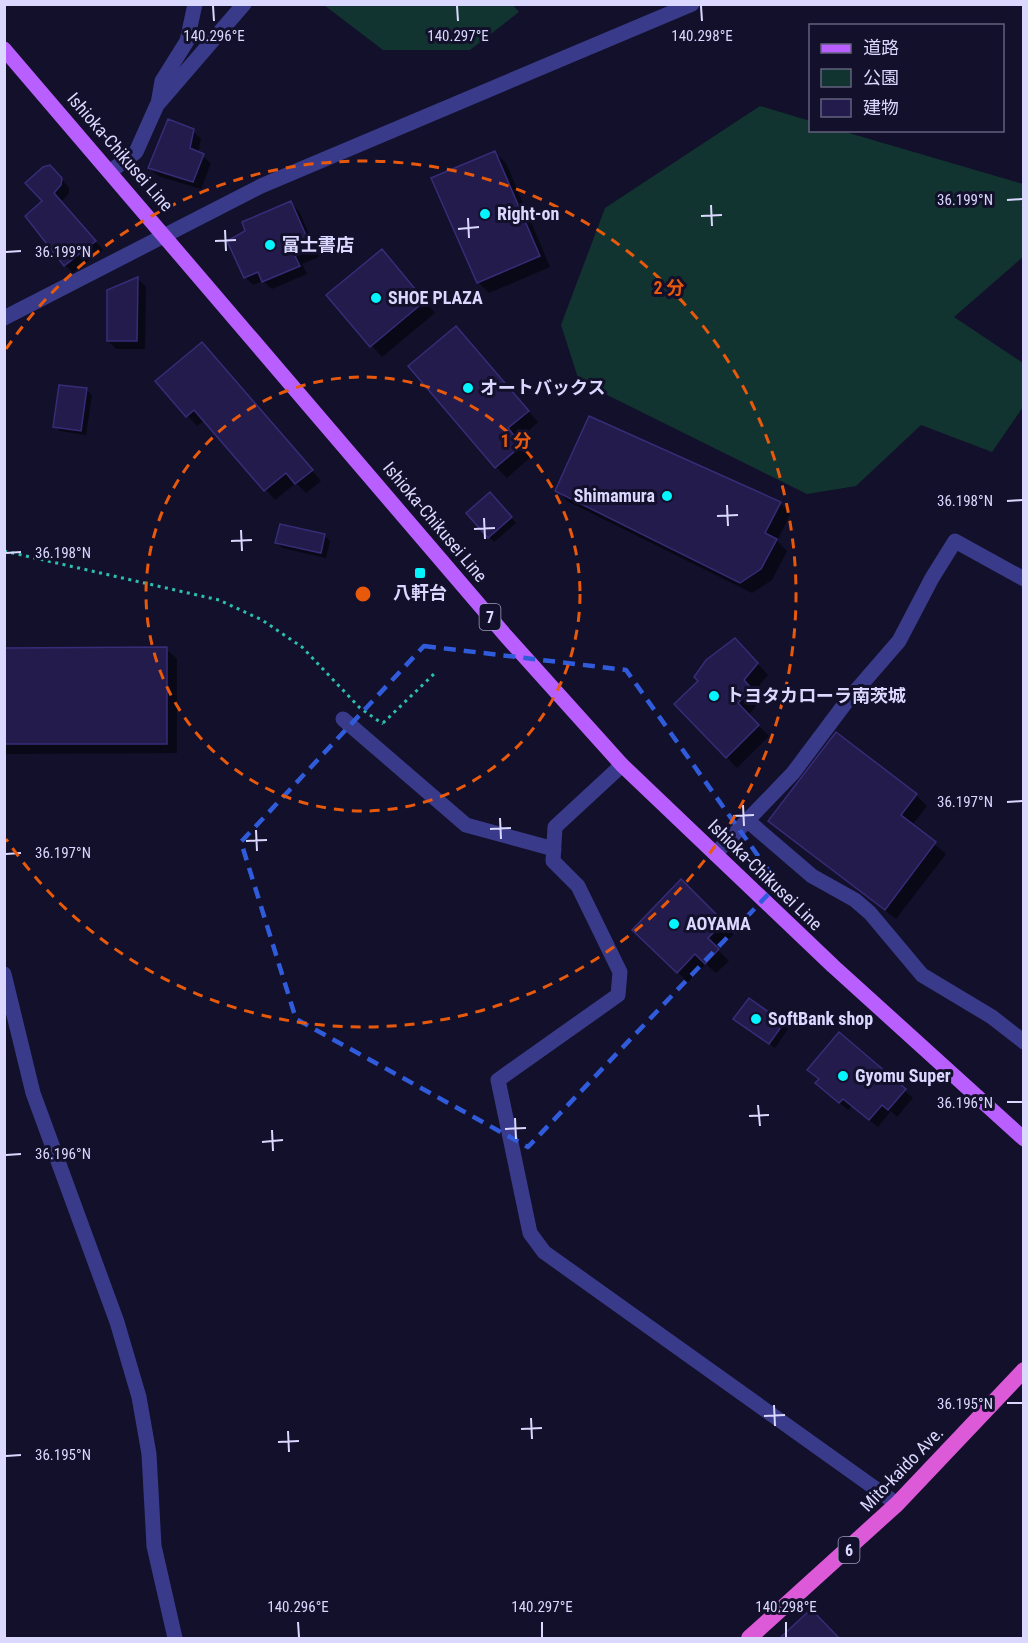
<svg xmlns="http://www.w3.org/2000/svg" width="1028" height="1643" font-family="'Roboto Condensed','Noto Sans JP',sans-serif">
  <style>
    .green { fill: #123431 }
    .shadow { fill: #0007 }
    .building { fill: #221b4b; stroke: #372c78; stroke-width: 1.5 }
    .lines { fill: none; stroke-linecap: round; stroke-linejoin: round }
    .path { stroke: #2cbfad; stroke-width: 3; stroke-dasharray: 3 4.5; stroke-linecap: butt }
    .minor { stroke: #393b8a; stroke-width: 15 }
    .tertiary { stroke: #393b8a; stroke-width: 15 }
    .primary { stroke: #ba5fff; stroke-width: 15 }
    .trunk { stroke: #dc59d8; stroke-width: 16 }
    .marked { fill: none; stroke: #305cdc; stroke-width: 4.5; stroke-dasharray: 12 8; stroke-linejoin: round }
    .ticks { fill: none; stroke: #dad8ff; stroke-width: 2 }
    .ring { fill: none; stroke: #e8590c; stroke-width: 3; stroke-dasharray: 10 8 }
    .poi-dot { fill: #04f5ff; stroke: #12102a; stroke-width: 2 }
    .labels { text-anchor: middle; stroke-width: 6; stroke-linejoin: round; paint-order: stroke }
    .shield { fill: #12102a; stroke: #9e9cbf; stroke-width: 1.5 }
    .shield-label { font-size: 16px; font-weight: bold; fill: #dad8ff }
    .street-label { font-size: 18px; fill: #dad8ff; stroke: #12102a }
    .poi-label { font-size: 18px; font-weight: bold; fill: #dad8ff; stroke: #12102a; text-anchor: start }
    .ticks-label { font-size: 15px; text-anchor: middle; fill: #dad8ff; stroke: #12102a; stroke-width: 6; stroke-linejoin: round; paint-order: stroke }
    .centre { fill: #e8590c; stroke: #12102a; stroke-width: 3 }
    .ring-label { font-size: 18px; text-anchor: middle; font-weight: bold; fill: #e8590c; stroke: #12102a; stroke-width: 6; stroke-linejoin: round; paint-order: stroke }
  </style>
  <rect width="100%" height="100%" fill="#12102a"/>
  <!-- green -->
  <path class="green" d="M512 4 519 12 470 50H383L324 5Z
    M760 106 810 121V130L842 131 1023 184V257L954 317 1023 363V407L992 452 921 425 856 486 807 494 579 381 561 325 605 208Z"/>
  <!-- shadow -->
  <path class="shadow" d="M193 131 201 139 198 153 211 163 201 189 158 176 150 168Z
    M495 153 506 163 550 267 489 293 478 282Z
    M58 175 69 188V193L61 202 103 250 73 273 65 265 44 201Z
    M291 203 299 211 319 257 302 264 307 274 272 289 263 281 253 285 245 277Z
    M392 262 435 313 382 357 328 296Z
    M138 279 146 287 145 349H116L108 341Z
    M456 328 538 422 518 440 532 456 507 478 496 467Z
    M212 353 321 481 306 493 296 483 275 500 205 420 197 426 157 381Z
    M87 390 92 395 86 435 60 431 55 426Z
    M557 490 780 503 790 514 777 541 787 551 772 580 752 593 567 501Z
    M495 499 516 523 494 542 489 537Z
    M324 535 330 541 326 558 282 548 277 543Z
    M166 649 177 659V753L4 754V651Z
    M746 651 768 675 754 692 762 700 748 715 769 736 737 768 676 704 700 681Z
    M916 795 927 806 912 825 946 854 896 919 770 821Z
    M681 882 734 934 718 950 729 961 716 973 706 964 688 982 634 930Z
    M741 1024H783L788 1029 775 1048Z
    M839 1034 913 1098 897 1117 891 1111 878 1127 852 1106 848 1110 825 1091 820 1080Z
    M811 1611 837 1638H782Z"/>
  <!-- building -->
  <path class="building" d="M168 119 194 129 190 148 204 154 193 182 148 168Z
    M495 151 540 256 477 283 431 178Z
    M50 165 62 178 61 185 54 193 96 241 64 266 25 216 42 201 25 183 43 167Z
    M291 201 312 249 295 256 300 266 262 282 258 272 244 278 227 241 245 231 242 222Z
    M382 249 425 301 370 347 326 295Z
    M138 277 137 341H107V290Z
    M456 326 529 411 508 428 522 445 495 468 408 366Z
    M202 342 313 470 295 484 286 473 264 491 194 410 186 417 155 381Z
    M59 385 87 388 81 431 53 427Z
    M589 416 781 502 765 533 777 539 761 569 740 583 555 491Z
    M490 492 512 517 488 538 466 513Z
    M280 524 325 534 321 553 275 543Z
    M735 638 758 663 744 680 752 689 738 703 759 725 726 758 674 704 698 681 694 677 706 660Z
    M167 647V744H4V648Z
    M836 732 917 794 901 815 936 842 885 910 768 821Z
    M681 879 724 922 708 938 719 949 705 964 695 954 677 973 632 930Z
    M749 998 784 1023 769 1044 733 1019Z
    M839 1032 906 1089 888 1110 882 1105 869 1120 843 1099 839 1103 815 1083 819 1079 807 1070Z
    M811 1609 839 1638H780Z"/>
  <g class="lines">
    <!-- path -->
    <path class="path" d="M4 551 219 600 262 620 302 647 360 708 383 724
      M383 723 436 672"/>
    <!-- minor -->
    <path class="minor" d="M158 104 162 81 187 41 195 4
      M111 171 136 152 157 105 244 4
      M343 719 466 825 554 849
      M622 765 555 827 553 861 578 886 620 972 618 995 498 1080 530 1233 544 1252 897 1504
      M748 821 812 876 855 900 870 913 922 975 992 1017 1024 1042
      M715 854 793 773 847 701 899 641 932 578 955 541 1024 579"/>
    <!-- tertiary -->
    <path class="tertiary" d="M4 318 261 186 692 4
      M4 974 33 1093 117 1322 139 1397 149 1454 154 1546 175 1638"/>
    <!-- primary -->
    <path class="primary" d="M4 49 505 635 622 765 833 966 1024 1139"/>
    <!-- trunk -->
    <path class="trunk" d="M749 1638 897 1504 1024 1370"/>
  </g>
  <!-- marked area -->
  <path class="marked" d="M424 646 626 670 778 884 528 1147 296 1019 241 842Z"/>
  <!-- ticks -->
  <path class="ticks" d="M213 6 214 21M457 6 458 21M701 6 702 21M1007 200 1022 199M711 205 712 226M701 216 722 215M468 218 469 238M458 229 479 227M225 230 226 251M215 241 236 240M6 252 21 251M1007 501 1022 500M727 505 728 526M717 516 738 515M484 518 485 539M474 529 495 528M241 530 242 551M231 541 252 540M6 553 21 552M1007 802 1022 801M743 805 744 826M733 816 754 815M500 818 501 839M490 829 511 828M256 830 257 851M246 841 267 840M6 854 21 853M1007 1102H1022M758 1105 760 1126M749 1116 769 1115M515 1118 516 1139M505 1129 526 1128M272 1130 273 1151M262 1142 283 1140M6 1155 21 1154M1007 1403H1022M774 1405 775 1426M764 1416 785 1415M531 1418 532 1439M521 1429 542 1428M288 1431 289 1452M278 1442 299 1441M6 1456 21 1455M298 1622 299 1637M542 1622V1637M786 1622V1637"/>
  <!-- distance rings -->
  <g class="ring">
    <circle cx="363" cy="594" r="217"/>
    <path d="M6 349A433 433 0 1 1 6 839"/>
  </g>
  <!-- markers -->
  <g class="poi-dot">
    <circle cx="485" cy="214" r="6"/>
    <circle cx="270" cy="245" r="6"/>
    <circle cx="376" cy="298" r="6"/>
    <circle cx="468" cy="388" r="6"/>
    <circle cx="667" cy="496" r="6"/>
    <rect x="414" y="567" width="12" height="12" rx="3"/>
    <circle cx="714" cy="696" r="6"/>
    <circle cx="674" cy="924" r="6"/>
    <circle cx="756" cy="1019" r="6"/>
    <circle cx="843" cy="1076" r="6"/>
  </g>
  <g class="labels">
    <!-- shield labels -->
    <g class="shield">
      <rect x="479.5" y="604" width="21" height="26" rx="4.5"/>
      <rect x="838.5" y="1537" width="21" height="26" rx="4.5"/>
    </g>
    <g class="shield-label">
      <text x="490" y="623">7</text>
      <text x="849" y="1556">6</text>
    </g>
    <!-- street labels -->
    <g class="street-label">
      <text transform="translate(120 152) rotate(49)" y="6">Ishioka-Chikusei Line</text>
      <text transform="translate(435 522) rotate(50)" y="6">Ishioka-Chikusei Line</text>
      <text transform="translate(765 875) rotate(44)" y="6">Ishioka-Chikusei Line</text>
      <text transform="translate(902 1469) rotate(-46)" y="6">Mito-kaido Ave.</text>
    </g>
    <!-- poi labels -->
    <g class="poi-label">
      <text x="497" y="220">Right-on</text>
      <text x="282" y="251">富士書店</text>
      <text x="388" y="304">SHOE PLAZA</text>
      <text x="480" y="394">オートバックス</text>
      <text x="655" y="502" text-anchor="end">Shimamura</text>
      <text x="420" y="599" text-anchor="middle">八軒台</text>
      <text x="726" y="702">トヨタカローラ南茨城</text>
      <text x="686" y="930">AOYAMA</text>
      <text x="768" y="1025">SoftBank shop</text>
      <text x="855" y="1082">Gyomu Super</text>
    </g>
  </g>
  <g class="ticks-label">
    <text x="214" y="41">140.296°E</text>
    <text x="458" y="41">140.297°E</text>
    <text x="702" y="41">140.298°E</text>
    <text x="965" y="205">36.199°N</text>
    <text x="63" y="257">36.199°N</text>
    <text x="965" y="506">36.198°N</text>
    <text x="63" y="558">36.198°N</text>
    <text x="965" y="807">36.197°N</text>
    <text x="63" y="858">36.197°N</text>
    <text x="965" y="1108">36.196°N</text>
    <text x="63" y="1159">36.196°N</text>
    <text x="965" y="1409">36.195°N</text>
    <text x="63" y="1460">36.195°N</text>
    <text x="298" y="1612">140.296°E</text>
    <text x="542" y="1612">140.297°E</text>
    <text x="786" y="1612">140.298°E</text>
  </g>
  <circle cx="363" cy="594" r="9" class="centre"/>
  <g class="ring-label">
    <text x="669" y="294">2 分</text>
    <text x="516" y="447">1 分</text>
  </g>
  <!-- border -->
  <rect width="1028" height="1643" fill="none" stroke="#dad8ff" stroke-width="12"/>
  <!-- legend -->
  <rect x="809" y="24" width="195" height="108" fill="#12102a" stroke="#62607f" stroke-width="1.5"/>
  <rect x="821" y="44" width="30" height="9" fill="#ba5fff" stroke="#62607f" stroke-width="1.5"/>
  <text x="863" y="54" font-size="18" fill="#dad8ff">道路</text>
  <rect x="821" y="69" width="30" height="18" fill="#123431" stroke="#62607f" stroke-width="1.5"/>
  <text x="863" y="84" font-size="18" fill="#dad8ff">公園</text>
  <rect x="821" y="99" width="30" height="18" fill="#221b4b" stroke="#62607f" stroke-width="1.5"/>
  <text x="863" y="114" font-size="18" fill="#dad8ff">建物</text>
</svg>
